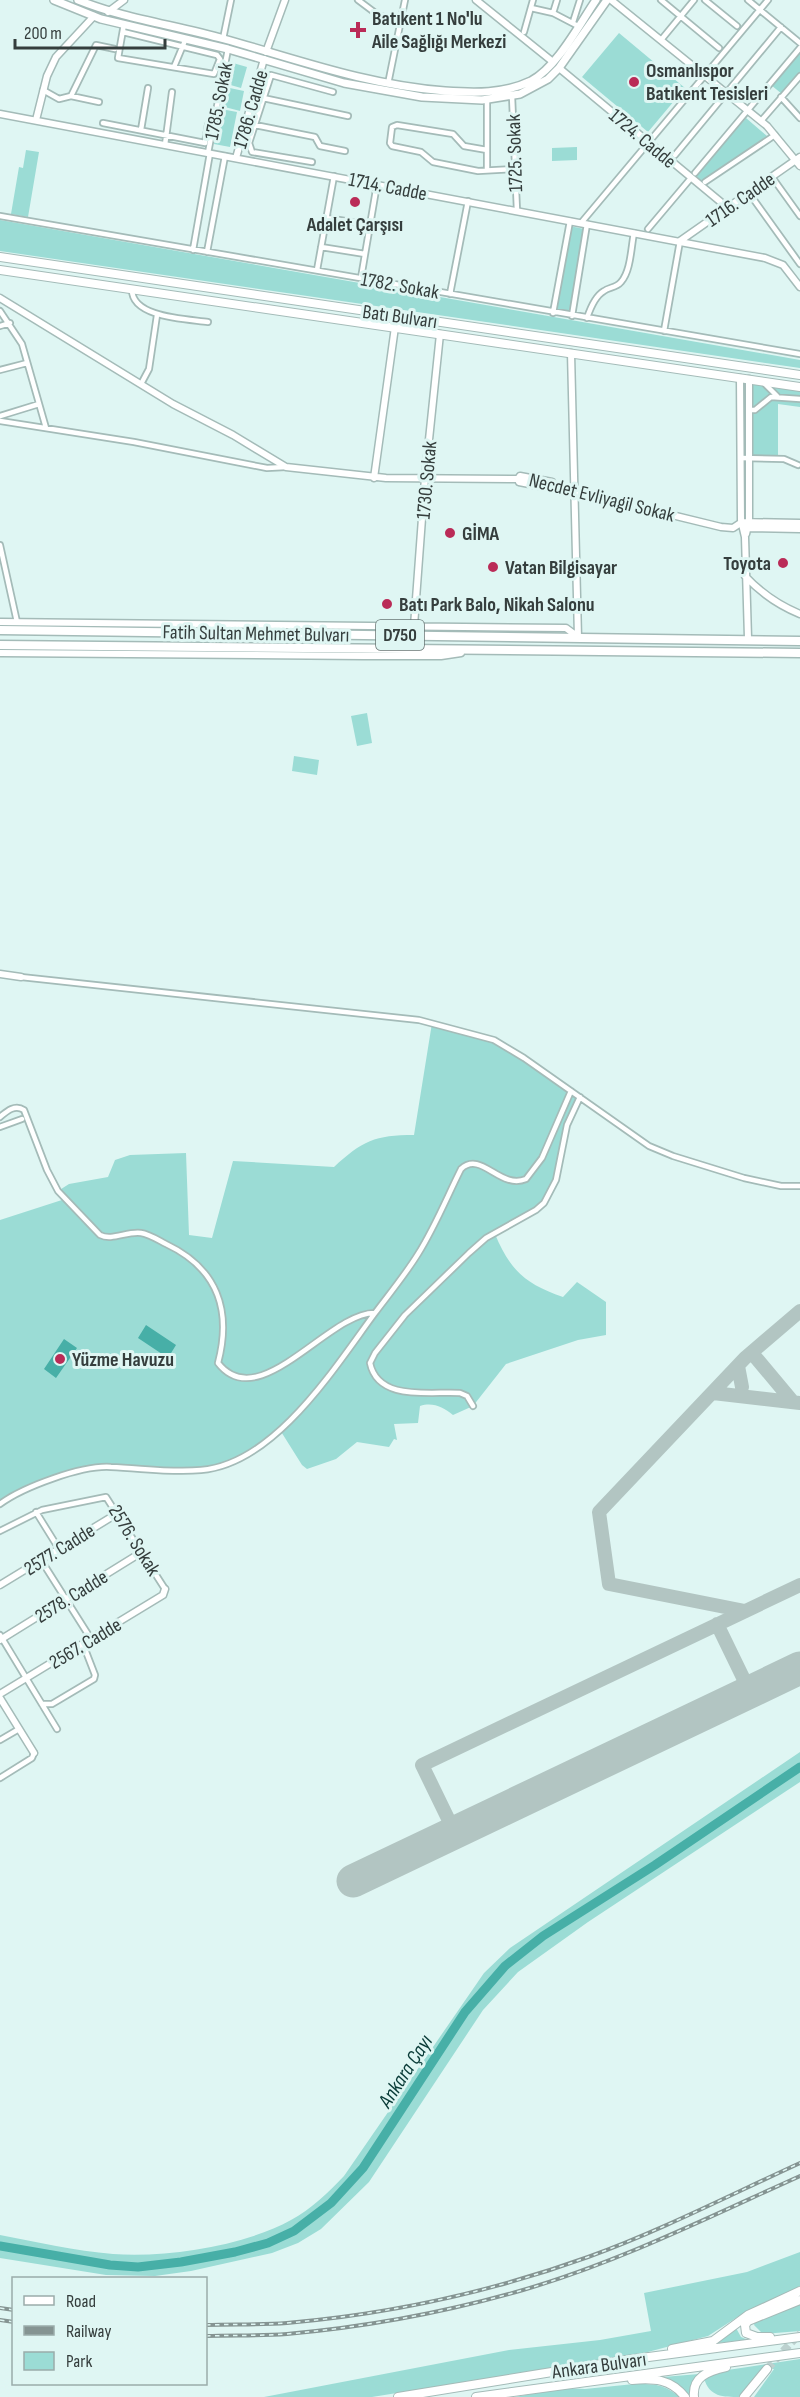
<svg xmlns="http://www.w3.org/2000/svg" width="800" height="2397" font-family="'Sofia Sans Condensed',sans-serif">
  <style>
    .green { fill: #9bdcd5 }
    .water { fill: #47afa7 }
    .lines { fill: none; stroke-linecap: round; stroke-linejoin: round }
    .river { stroke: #47afa7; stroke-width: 9 }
    .taxiway { stroke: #b2c5c2; stroke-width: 14 }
    .runway { stroke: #b2c5c2; stroke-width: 33 }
    .primary-tunnel { stroke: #bdd1cf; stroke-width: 8; stroke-dasharray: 8 4; stroke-linecap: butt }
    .minor-casing { stroke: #a4bbb8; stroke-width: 8 }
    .tertiary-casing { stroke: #a4bbb8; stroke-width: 9 }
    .secondary-casing { stroke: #a4bbb8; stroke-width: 10 }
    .primary-casing { stroke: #a4bbb8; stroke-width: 10 }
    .trunk-casing { stroke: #a4bbb8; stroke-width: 11 }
    .minor { stroke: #fff; stroke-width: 4.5 }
    .tertiary { stroke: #fff; stroke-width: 6 }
    .secondary { stroke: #fff; stroke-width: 7 }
    .primary { stroke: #fff; stroke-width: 8 }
    .trunk { stroke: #fff; stroke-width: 8 }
    .rail-casing { stroke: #859492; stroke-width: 4 }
    .rail { stroke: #dff6f3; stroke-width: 1.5; stroke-dasharray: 4.5; stroke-linecap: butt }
    .poi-dot { fill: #ba2b57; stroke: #dff6f3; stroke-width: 2 }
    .labels { text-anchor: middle; stroke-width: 6; stroke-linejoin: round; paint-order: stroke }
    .shield { fill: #dff6f3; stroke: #687574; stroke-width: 1.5 }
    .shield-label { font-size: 18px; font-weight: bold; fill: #353e3d }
    .poi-label { font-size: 20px; font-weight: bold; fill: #353e3d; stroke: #dff6f3; text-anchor: start }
    .street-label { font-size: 20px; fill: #353e3d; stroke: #dff6f3 }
    .water-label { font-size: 21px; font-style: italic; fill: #093b37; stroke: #dff6f3 }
  </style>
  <rect width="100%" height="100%" fill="#dff6f3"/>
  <!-- green -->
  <path class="green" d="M619 33 685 88 648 132 582 77Z
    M800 51V73L782 94 771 85Z
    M233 63 247 67 241 88 227 84Z
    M225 87 244 91 240 111 221 106Z
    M221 109 237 112 230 147 214 144Z
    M746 118 767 136 702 182 695 176Z
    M577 147V160L552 161V148Z
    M26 150 39 152 28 217 11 214 19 167 23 168Z
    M0 220 800 360V368L0 251Z
    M570 226 584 229 570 311 557 309Z
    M749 379 800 387V407L778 404V458H749Z
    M367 713 372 743 357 746 351 716Z
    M294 756 319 760 317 775 292 771Z
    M432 1023 494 1040 580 1097 567 1125 556 1180 544 1203 495 1234C510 1270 525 1284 563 1297L577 1282 606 1302V1335L578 1340 506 1364 473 1406 453 1415C443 1407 433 1402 420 1406L418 1423 394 1424 397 1440 394 1439 389 1447 357 1442 336 1459 307 1469 302 1465 280 1430 245 1456 203 1470 92 1467 38 1485 0 1504V1220L65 1199 58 1191 69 1184 108 1177 115 1160 130 1155 186 1153 189 1235 212 1238 233 1161 334 1167C362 1141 375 1135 414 1135Z
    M800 1752V1782L588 1922 518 1972 483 2010 369 2182 321 2229 298 2243 272 2253 191 2271 155 2276 106 2275 0 2258V2235C37 2242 75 2251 113 2254 167 2258 244 2246 291 2220 311 2209 328 2193 344 2176L484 1973 510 1948Z
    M800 2252V2286L739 2316 708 2336 644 2353 372 2397H264L509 2350 600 2340 651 2331 644 2293 747 2272Z
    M800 2303V2331L763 2334 754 2325 755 2322Z
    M736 2328 741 2337 748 2340 718 2343Z
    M800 2359V2397H754L774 2369H767L740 2397C723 2397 709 2397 704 2378L721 2371Z
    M699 2374 695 2379 692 2397H689L677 2384 663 2377Z
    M634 2384C656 2384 663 2384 680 2397H515L563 2388 585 2389Z"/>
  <!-- water -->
  <path class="water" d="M146 1325 176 1345 168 1358 138 1338Z
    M64 1339 77 1348 56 1378 44 1369Z"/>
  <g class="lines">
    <!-- river -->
    <path class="river" d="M0 2246 110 2265 138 2267 181 2262 235 2252 268 2243 294 2231 331 2203 363 2168 465 2012 505 1966 543 1936 655 1865 800 1767"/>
    <!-- taxiway -->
    <path class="taxiway" d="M752 1353 793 1402
      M738 1366 742 1387
      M713 1393 800 1403
      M745 1611 609 1584 599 1512 745 1358 800 1311
      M717 1624 750 1692
      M455 1833 422 1765 800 1585"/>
    <!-- runway -->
    <path class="runway" d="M353 1881 800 1668"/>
    <!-- primary-tunnel -->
    <path class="primary-tunnel" d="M767 2369 800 2333"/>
    <!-- minor casing -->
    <g class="minor-casing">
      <path id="minor" d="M358 0 378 15 400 21
        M661 0 719 48
        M705 0 737 26
        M748 0 800 43
        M531 8 553 13 578 26
        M553 13 557 0
        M573 22 580 0
        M123 32 217 55 220 59 214 74 118 58 124 24
        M524 32 533 0
        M223 39 231 0
        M661 40 694 0
        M174 67 184 43
        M388 84 405 0
        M43 90 59 99 71 96 99 102
        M71 96 96 45 115 49
        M512 96 517 211
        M781 97 800 118
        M263 98 348 116
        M487 100V169
        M761 121 800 76
        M103 123 205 143 208 125
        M255 125 315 137 320 146 345 151
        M141 130 148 88
        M165 145 172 92
        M487 150 464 146 453 134 397 125 392 127 390 143 392 146 421 152 433 162 478 171 515 169
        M208 153 228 49
        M675 155 781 27
        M312 162 252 152 249 143 271 75 333 92
        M695 173 800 48
        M772 177 800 216
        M705 182 775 135
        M749 193 800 264
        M0 216 800 354
        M327 218 370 225
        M581 223 768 0
        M648 229 691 178
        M321 247 365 254
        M193 250 210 153
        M207 252 225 156
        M317 270 334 176
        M361 278 377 184
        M132 289C131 318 188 319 208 322
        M450 294 468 201
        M0 311 22 344 46 428
        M553 313 570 221
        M572 316 587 224
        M587 318C590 309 595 296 604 291 609 287 616 288 621 282 631 271 631 247 634 233
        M0 326 10 323
        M664 331 680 241
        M0 370 27 363
        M764 383 777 396
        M141 384 149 369 157 315
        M749 410H755L771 397 800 399
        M0 416 39 404
        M0 421 134 442 267 468 286 467
        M741 458 784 459 798 465
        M0 545 17 622
        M21 977 419 1020 494 1040 524 1058 649 1146 673 1156 744 1178 781 1186H800
        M0 1117C7 1111 15 1104 24 1110L47 1170 58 1191 100 1235C112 1241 127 1231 141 1233 149 1234 158 1240 166 1244 217 1268 232 1310 218 1363 259 1416 329 1312 375 1313
        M0 1127 22 1119
        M473 1406 467 1396 460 1393C431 1391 378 1402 370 1363L375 1353 405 1315 469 1253 486 1238 536 1210 544 1203 556 1180 567 1125 580 1097
        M0 1504C23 1487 82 1465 111 1467 141 1468 171 1473 201 1470 275 1464 335 1367 375 1313 390 1293 405 1275 418 1254 435 1227 447 1197 461 1169 481 1150 500 1190 526 1179L542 1158 571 1091
        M36 1512 59 1549
        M0 1531 42 1510 106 1497 165 1589
        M41 1560 91 1639
        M0 1635 57 1729
        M42 1704H52L94 1679 95 1675 83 1644
        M0 1740 19 1729
        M0 1778 32 1758 34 1753"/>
    </g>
    <!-- tertiary casing -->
    <g class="tertiary-casing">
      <path id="tertiary" d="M476 0 553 62
        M611 0 767 126 800 166
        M108 12 124 0
        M266 52 285 0
        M559 68 728 208
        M0 114 765 258 783 265 800 287
        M36 120 47 76 56 57 94 16
        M236 158 264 59
        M680 241 800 157
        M0 298 173 404 233 435 286 467 386 478 518 479 520 476 552 482 553 486 721 527 733 528 742 522 800 523
        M571 353 578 637
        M740 378 741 520 745 537 748 638
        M374 478 395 327
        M518 479 519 482 550 488 553 486
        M746 528 800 529
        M746 534 749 521V379
        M745 576C761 593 778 605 800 614
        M0 622 566 628 578 637
        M414 626 425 478 440 334
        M0 653 364 656H441L461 653
        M0 974 21 977
        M0 1585 118 1513
        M0 1640 142 1552
        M0 1694 163 1595 165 1589
        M0 1698 34 1753"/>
    </g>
    <!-- secondary casing -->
    <g class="secondary-casing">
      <path id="secondary" d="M54 0 101 19 228 49 344 83 422 97 482 100 520 94 548 79 559 68 607 0
        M78 0C125 19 175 25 224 39 299 60 367 85 445 91 474 93 504 94 531 81 557 67 579 25 596 0"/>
    </g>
    <!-- primary casing -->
    <g class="primary-casing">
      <path id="primary" d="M0 257 800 375
        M0 270 800 387
        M770 2337H757L746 2333 745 2325 748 2321 800 2300
        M672 2349 713 2341 748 2315 800 2291
        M632 2380C654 2378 671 2379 685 2397
        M398 2397 626 2360 800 2337
        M476 2397 800 2353
        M694 2397C692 2377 708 2371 726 2367
        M744 2397 767 2369"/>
    </g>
    <!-- trunk casing -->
    <g class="trunk-casing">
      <path id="trunk" d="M0 630 800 641
        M0 645 800 653"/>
    </g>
    <!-- minor -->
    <use href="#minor" class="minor"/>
    <!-- tertiary -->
    <use href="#tertiary" class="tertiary"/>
    <!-- secondary -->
    <use href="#secondary" class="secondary"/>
    <!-- primary -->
    <use href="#primary" class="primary"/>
    <!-- trunk -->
    <use href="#trunk" class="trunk"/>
    <!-- rail casing -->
    <g class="rail-casing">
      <path id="rail" d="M0 2308 14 2310
        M0 2320 14 2322
        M206 2325C233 2324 260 2325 287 2323 390 2314 491 2292 588 2257 660 2231 730 2195 800 2163
        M206 2336C233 2335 260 2336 287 2334 366 2327 447 2312 523 2290 619 2262 709 2217 800 2176"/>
    </g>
    <!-- rail -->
    <use href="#rail" class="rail"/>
  </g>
  <!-- markers -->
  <g class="poi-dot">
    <path d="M355 21h6v6h6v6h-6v6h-6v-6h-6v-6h6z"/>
    <circle cx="634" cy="82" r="6"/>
    <circle cx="355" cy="202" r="6"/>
    <circle cx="450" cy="533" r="6"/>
    <circle cx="783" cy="563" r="6"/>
    <circle cx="493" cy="567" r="6"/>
    <circle cx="387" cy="604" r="6"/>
    <circle cx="60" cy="1359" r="6"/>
  </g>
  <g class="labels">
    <!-- shield labels -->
    <rect class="shield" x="376" y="620" width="48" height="30" rx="4.5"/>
    <g class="shield-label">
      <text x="400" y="641">D750</text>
    </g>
    <!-- poi labels -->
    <g class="poi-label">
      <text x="372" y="25">Batıkent 1 No'lu<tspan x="372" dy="23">Aile Sağlığı Merkezi</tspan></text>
      <text x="646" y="77">Osmanlıspor<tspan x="646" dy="23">Batıkent Tesisleri</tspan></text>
      <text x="355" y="231" text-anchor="middle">Adalet Çarşısı</text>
      <text x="462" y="540">GİMA</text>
      <text x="771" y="570" text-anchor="end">Toyota</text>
      <text x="505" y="574">Vatan Bilgisayar</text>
      <text x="399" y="611">Batı Park Balo, Nikah Salonu</text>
      <text x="72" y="1366">Yüzme Havuzu</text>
    </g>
    <!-- street labels -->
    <g class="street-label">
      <text transform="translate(218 101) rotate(-79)" y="7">1785. Sokak</text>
      <text transform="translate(250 109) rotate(-74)" y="7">1786. Cadde</text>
      <text transform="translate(643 138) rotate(40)" y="7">1724. Cadde</text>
      <text transform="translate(514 153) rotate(-92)" y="7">1725. Sokak</text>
      <text transform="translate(388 186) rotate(11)" y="7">1714. Cadde</text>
      <text transform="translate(740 199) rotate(-35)" y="7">1716. Cadde</text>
      <text transform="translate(400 285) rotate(10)" y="7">1782. Sokak</text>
      <text transform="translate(400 316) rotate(8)" y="7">Batı Bulvarı</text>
      <text transform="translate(426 480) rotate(-85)" y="7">1730. Sokak</text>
      <text transform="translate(602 497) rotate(14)" y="7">Necdet Evliyagil Sokak</text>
      <text transform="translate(256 633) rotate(1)" y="7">Fatih Sultan Mehmet Bulvarı</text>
      <text transform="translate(135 1540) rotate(58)" y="7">2576. Sokak</text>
      <text transform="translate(59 1549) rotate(-32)" y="7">2577. Cadde</text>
      <text transform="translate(71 1596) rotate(-32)" y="7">2578. Cadde</text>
      <text transform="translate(85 1643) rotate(-31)" y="7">2567. Cadde</text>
      <text transform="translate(599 2365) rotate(-8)" y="7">Ankara Bulvarı</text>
    </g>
    <!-- water labels -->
    <g class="water-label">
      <text transform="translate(405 2071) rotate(-57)" y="7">Ankara Çayı</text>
    </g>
  </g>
  <!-- legend -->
  <rect x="12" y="2277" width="195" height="108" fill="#dff6f3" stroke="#9bacaa" stroke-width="1.5"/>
  <rect x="24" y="2296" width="30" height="9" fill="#ffffff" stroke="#9bacaa" stroke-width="1.5"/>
  <text x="66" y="2307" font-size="18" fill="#353e3d">Road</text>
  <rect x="24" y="2326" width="30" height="9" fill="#859492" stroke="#9bacaa" stroke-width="1.5"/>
  <text x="66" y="2337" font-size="18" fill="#353e3d">Railway</text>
  <rect x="24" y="2352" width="30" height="18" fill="#9bdcd5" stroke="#9bacaa" stroke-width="1.5"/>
  <text x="66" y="2367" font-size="18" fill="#353e3d">Park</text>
  <!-- scale -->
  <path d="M15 39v9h150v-9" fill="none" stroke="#353e3d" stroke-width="3"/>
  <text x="24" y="39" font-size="18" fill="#353e3d" stroke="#dff6f3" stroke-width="4.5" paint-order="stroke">200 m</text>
</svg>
